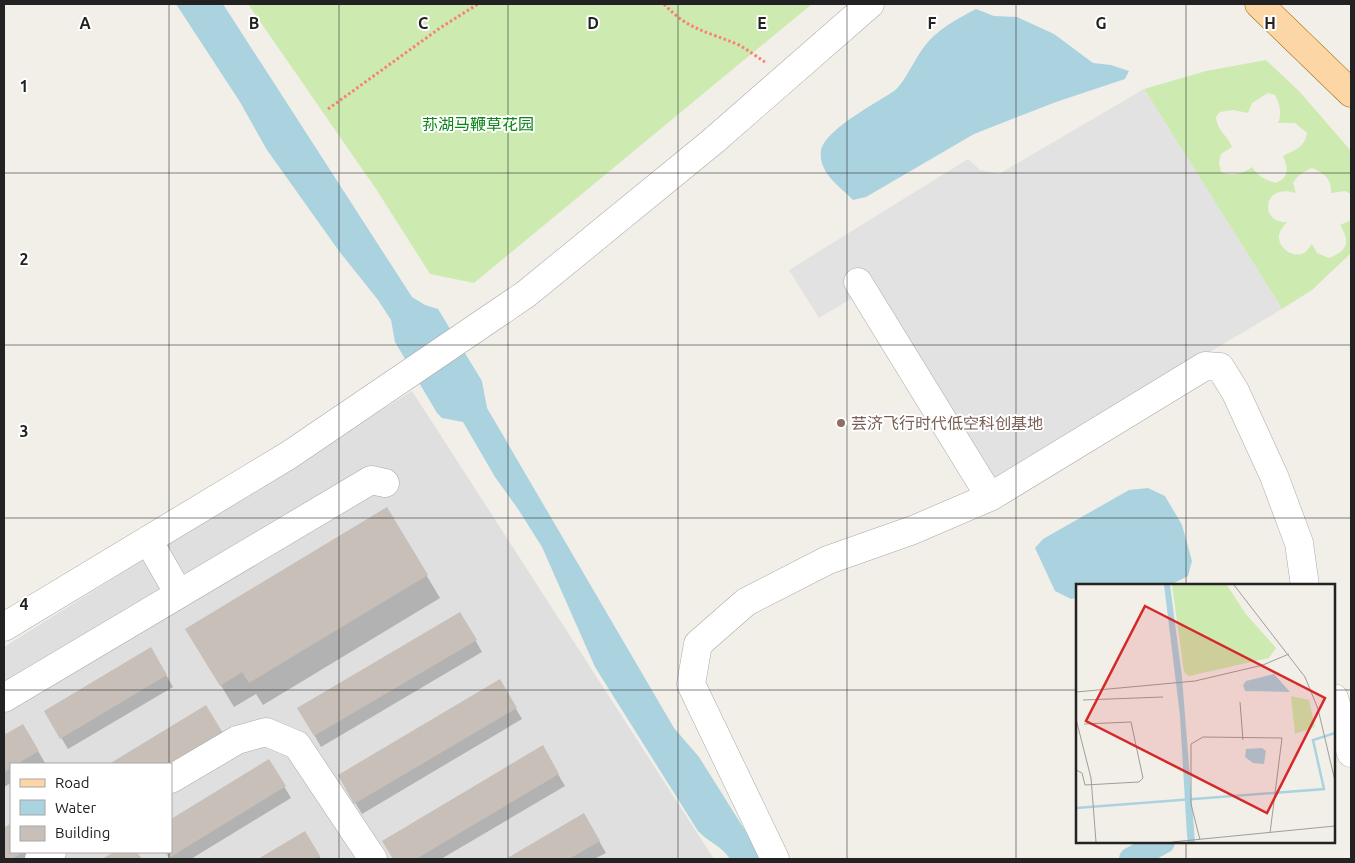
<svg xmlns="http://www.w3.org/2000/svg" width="1355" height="863" font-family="Ubuntu,'Noto Sans SC',sans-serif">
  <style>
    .residential { fill: #e0dfdf; fill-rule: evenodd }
    .grass { fill: #cdebb0; fill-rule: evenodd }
    .parking { fill: #e2e2e2 }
    .water { fill: #aad3df }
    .shadow { fill: #0003 }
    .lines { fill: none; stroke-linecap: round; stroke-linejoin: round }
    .canal { stroke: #aad3df; stroke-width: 24 }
    .building { fill: #c7bfb8 }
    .minor-casing { stroke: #a9a9a9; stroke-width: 29 }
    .major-casing { stroke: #a06b00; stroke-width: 29 }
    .path { stroke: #fa8072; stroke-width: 3; stroke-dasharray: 2.5 2.5; stroke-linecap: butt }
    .minor { stroke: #fff; stroke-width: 28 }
    .major { stroke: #fcd6a4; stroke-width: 28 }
    .grid { fill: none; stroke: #222; stroke-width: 1; stroke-opacity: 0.55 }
    .education-dot { fill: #8d6e63; stroke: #fff; stroke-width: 2 }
    .labels { text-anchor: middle; stroke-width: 4; stroke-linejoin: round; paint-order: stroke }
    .park-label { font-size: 16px; fill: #0c8416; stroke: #fff }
    .education-label { font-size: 16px; fill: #785e54; stroke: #fff; text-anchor: start }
    .inset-river { fill: none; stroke: #aad3df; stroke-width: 2.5 }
    .inset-road { fill: none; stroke: #9f9d99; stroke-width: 1 }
    .view { fill: #d62828; fill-opacity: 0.15; stroke: #d62828; stroke-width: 2.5 }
    .inset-edge { fill: none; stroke: #222; stroke-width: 2.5 }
    .grid-label { font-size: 16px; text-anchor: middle; font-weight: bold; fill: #222; stroke: #fff; stroke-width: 4; stroke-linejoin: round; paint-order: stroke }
  </style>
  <rect width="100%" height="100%" fill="#f2efe9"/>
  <!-- residential -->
  <path class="residential" d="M412 391 714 859H4V647ZM11 764H171V852H11Z"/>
  <!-- grass -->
  <path class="grass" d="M248 4H812L474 283 430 274 378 192Z
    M1266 60 1300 92 1351 151V194L1345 191 1331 193C1332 179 1324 173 1312 168 1303 172 1298 175 1293 183L1296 193C1262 182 1259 224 1287 222 1283 227 1278 232 1279 239 1281 250 1294 258 1304 253 1307 251 1309 247 1312 244L1317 253 1329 258C1347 251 1351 242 1340 225L1351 220V252L1349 255 1312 290 1282 309 1144 89 1206 71ZM1268 93 1275 95C1280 105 1282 113 1278 123H1295L1307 133C1305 147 1295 150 1283 156 1288 168 1290 177 1276 183 1265 180 1258 176 1252 167 1242 174 1232 177 1221 172L1219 163 1221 154 1232 147C1227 134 1218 133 1216 117L1220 112 1233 110 1248 113 1252 103Z"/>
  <!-- parking -->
  <path class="parking" d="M1144 89 1282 309 991 482 872 286 819 318 789 270 968 159 980 170 999 174Z"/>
  <!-- water -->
  <path class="water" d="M176 4H223L412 297 425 305 438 309 482 381 487 408 674 728 699 757 763 859H730C722 846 708 842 698 831L595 667 542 547 518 509 495 477 463 422 442 418 437 413 395 342 391 320 378 300 339 251 267 150 240 102Z
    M976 9 994 16 1017 17 1054 34 1093 63 1111 65 1129 71 1125 79 1056 102 974 134 866 197 853 200C839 186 818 172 821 151 824 130 878 102 894 91 904 84 915 58 924 47 937 29 957 19 976 9Z
    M1148 488 1165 496 1182 525 1192 561 1188 576 1170 585 1078 586 1077 598 1071 599 1055 591 1035 548 1043 539 1129 490Z"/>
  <!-- shadow -->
  <path class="shadow" d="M387 509 440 598 263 705 256 694 234 707 200 651Z
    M460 613 482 652 321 747 299 708Z
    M151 649 173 687 68 749 46 712Z
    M499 681 522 719 362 814 339 776Z
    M205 707 171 764H111Z
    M23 725 45 763 11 764V783L4 787V737Z
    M542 747 565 786 441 859H394L383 842Z
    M269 761 291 798 191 859H171L166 852H171Z
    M584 815 606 853 594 859H509Z
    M11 825V852H50L37 859H4V829Z
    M305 832 321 859H260Z
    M117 852H136L141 859H104Z"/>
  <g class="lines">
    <!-- canal -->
    <path class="canal" d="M1131 859 1163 842"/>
  </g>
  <!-- building -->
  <path class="building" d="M387 507 428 575 249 683 242 672 220 686 185 629Z
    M460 612 477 640 314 736 297 708Z
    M151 647 167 675 60 739 44 711Z
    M500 679 517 708 354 804 338 775Z
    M206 705 223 733 171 764H109Z
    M23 724 39 751 17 764H11V768L4 772V735Z
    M543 745 559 774 416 859H393L382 841Z
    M269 759 286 786 169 858 165 852H171V819Z
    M584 813 600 841 569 859H506Z
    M11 823V852H24L12 859H4V828Z
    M305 831 320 856 315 859H258Z
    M114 852H137L142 859H102Z"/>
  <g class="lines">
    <!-- minor casing -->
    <g class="minor-casing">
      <path id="minor" d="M858 282 990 497
        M148 540 179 594
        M4 627 289 455 526 294 712 142 870 4
        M4 698 371 480 385 483
        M1334 698 1351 753
        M171 779 237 740 266 732 297 745 373 859
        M39 859 52 852
        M775 859 691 684 698 644 746 602 828 560 913 530 990 497 1205 366 1220 367 1235 391 1274 476 1299 543 1305 586"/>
    </g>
    <!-- major casing -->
    <g class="major-casing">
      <path id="major" d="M1259 4 1351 93"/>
    </g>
    <!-- path -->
    <path class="path" d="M664 4C689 31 707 31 739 45 748 50 757 57 765 62
      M328 109 440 28 478 4"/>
    <!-- minor -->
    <use href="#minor" class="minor"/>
    <!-- major -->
    <use href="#major" class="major"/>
  </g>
  <!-- grid -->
  <path class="grid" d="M169 4V764M339 4V859M508 4V859M678 4V859M847 4V859M1016 4V859M1186 4V586M4 173H1351M4 345H1351M4 518H1351M4 690H1078M1334 690H1351M1186 842V859M169 852V859"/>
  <!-- markers -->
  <circle class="education-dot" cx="841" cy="423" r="5"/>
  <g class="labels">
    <!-- park labels -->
    <g class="park-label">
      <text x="478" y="130">荪湖马鞭草花园</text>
    </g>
    <!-- education labels -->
    <g class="education-label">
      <text x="851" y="429">芸济飞行时代低空科创基地</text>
    </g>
  </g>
  <!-- overview -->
  <g transform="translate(1076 584)">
    <rect width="259" height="259" fill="#f2efe9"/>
    <path d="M96 1H151L169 29 200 64 193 74 113 92 108 88ZM215 112 233 116 239 143 219 150Z" fill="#cdebb0"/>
    <path d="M88 1H94L106 93 119 258H112L111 252 104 132ZM198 90 214 108 169 107 167 101 170 97ZM186 164 190 167 188 180 177 179 169 173 170 165Z" fill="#aad3df"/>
    <path class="inset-river" d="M0 224 248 205 237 156 259 149"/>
    <path class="inset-road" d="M158 1 229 93 242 125 259 197M0 108 119 97 187 81 213 70M7 116 87 113M164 118 167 156M0 135 15 194 20 258M0 186 6 189 9 201 63 198 67 194 55 138 8 140M124 256 115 220V160L127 153 206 154 194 249M96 258 259 242"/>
    <path class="view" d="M69 22 249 114 191 229 10 137Z"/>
    <rect width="259" height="259" class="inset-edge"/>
  </g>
  <g class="grid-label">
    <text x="85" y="29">A</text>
    <text x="254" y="29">B</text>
    <text x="423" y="29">C</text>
    <text x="593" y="29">D</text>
    <text x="762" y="29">E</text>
    <text x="932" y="29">F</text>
    <text x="1101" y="29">G</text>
    <text x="1270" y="29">H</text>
    <text x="24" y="92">1</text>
    <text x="24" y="265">2</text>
    <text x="24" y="437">3</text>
    <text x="24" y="610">4</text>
  </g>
  <!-- border -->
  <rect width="1355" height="863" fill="none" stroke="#222222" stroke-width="10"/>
  <!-- legend -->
  <rect x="10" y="763" width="162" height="90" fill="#ffffff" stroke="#a7a7a7"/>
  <rect x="20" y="779" width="25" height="8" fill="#fcd6a4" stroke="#a7a7a7"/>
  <text x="55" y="788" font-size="15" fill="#222222">Road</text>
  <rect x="20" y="800" width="25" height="15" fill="#aad3df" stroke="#a7a7a7"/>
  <text x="55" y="813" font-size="15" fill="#222222">Water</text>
  <rect x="20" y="826" width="25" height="15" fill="#c7bfb8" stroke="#a7a7a7"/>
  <text x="55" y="838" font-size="15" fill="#222222">Building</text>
</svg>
